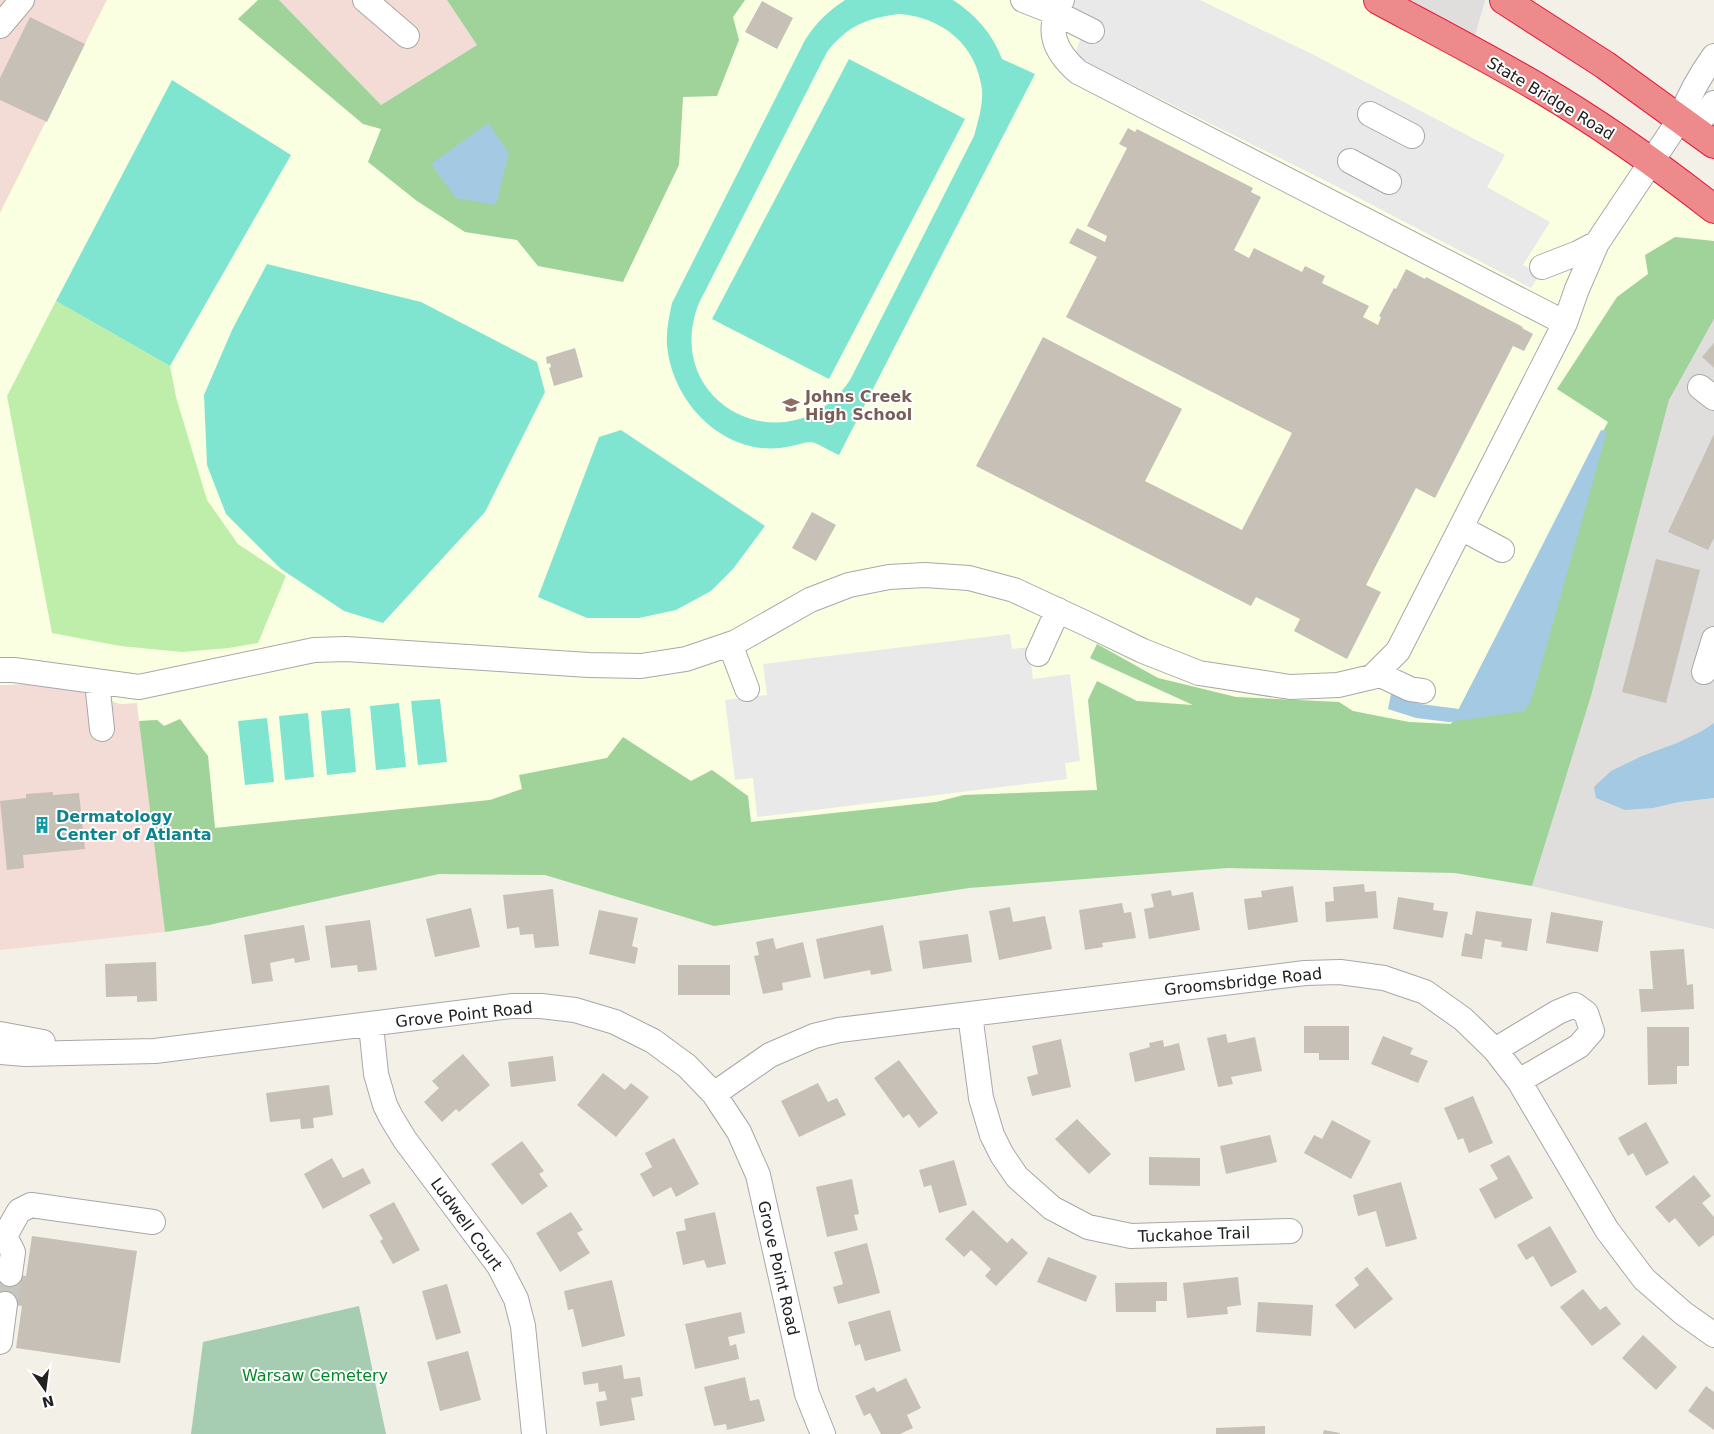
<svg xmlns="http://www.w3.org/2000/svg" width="1714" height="1434" font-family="'DejaVu Sans',sans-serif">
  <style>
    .residential { fill: #dfdedd }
    .commercial { fill: #f3dcd5 }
    .education { fill: #faffe2 }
    .grass { fill: #bfeeaa }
    .forest { fill: #a0d399 }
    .cemetery { fill: #a6ccb2 }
    .pitch { fill: #80e5d0; fill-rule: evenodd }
    .parking { fill: #e9e9e9 }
    .water { fill: #a4c9e2 }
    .building { fill: #c7c0b6 }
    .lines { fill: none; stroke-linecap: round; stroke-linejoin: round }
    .minor-tunnel { stroke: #c8c7bf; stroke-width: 24; stroke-dasharray: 24 12; stroke-linecap: butt }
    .minor-casing { stroke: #a8a8a8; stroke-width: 26 }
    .highway-casing { stroke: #e71c3e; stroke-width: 30 }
    .minor { stroke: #fff; stroke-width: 24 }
    .highway { stroke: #ed8a8b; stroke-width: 28 }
    .labels { text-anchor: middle; stroke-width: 4; stroke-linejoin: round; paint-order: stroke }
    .street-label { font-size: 16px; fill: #212121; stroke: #fff }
    .education-label { font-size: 16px; font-weight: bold; fill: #785e54; stroke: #fff; text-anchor: start }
    .culture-label { font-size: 16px; font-weight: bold; fill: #0d838f; stroke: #fff; text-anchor: start }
    .park-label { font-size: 16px; fill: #048927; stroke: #fff }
  </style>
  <rect width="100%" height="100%" fill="#f2f0e7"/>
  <!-- residential -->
  <path class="residential" d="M1364 0H1485L1471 50Z
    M1714 319V929L1532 886 1591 696 1669 400Z"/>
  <!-- commercial -->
  <path class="commercial" d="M0 0H107L0 213Z
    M279 0H447L477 45 381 105Z
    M25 684 86 691 120 704 137 703 165 932 0 950V685Z"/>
  <!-- education -->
  <path class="education" d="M107 0H258L238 18 382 129 368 162 417 201 465 232 517 240 538 266 679 165 683 97 739 40 733 17 745 0H1378L1714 220V241L1675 237 1648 274 1617 297 1558 389 1608 421 1451 724 1409 722 1353 711 1339 702 1236 697 1158 678 1097 644 1090 659 1195 706 1137 701 1097 681 1088 700 1097 790 964 795 936 802 750 822 730 782 712 770 691 781 623 738 607 758 519 775 522 789 490 800 215 828 208 756 157 720 139 721 137 703 120 704 86 691 25 684 0 685V213Z"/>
  <!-- grass -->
  <path class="grass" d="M56 301 170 366 176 397 207 500 238 544 286 576 258 643 229 648 182 652 120 646 52 633 7 396Z"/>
  <!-- forest -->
  <path class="forest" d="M258 0H279L381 105 477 45 447 0H745L733 17 739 40 717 96 683 97 679 165 623 282 538 266 517 240 465 232 417 201 368 162 381 129 363 124 238 19Z
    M1675 237 1714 241V319L1669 400 1591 696 1532 886 1455 873 1228 868 969 888 714 926 545 875 439 874 209 925 165 932 139 721 157 720 164 726 180 719 208 756 215 828 490 800 522 789 519 775 607 758 623 737 691 781 712 770 748 796 751 822 936 802 964 795 1097 790 1088 700 1097 681 1137 701 1193 705 1090 658 1097 644 1158 678 1236 697 1339 702 1353 711 1409 722 1451 724 1608 422 1557 389 1617 297 1648 274 1645 255Z"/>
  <!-- cemetery -->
  <path class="cemetery" d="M359 1306 386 1434H191L203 1342Z"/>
  <!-- pitch -->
  <path class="pitch" d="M845 0H953C976 15 992 33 1002 59L1035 74 839 455C831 452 818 443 811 442 805 442 797 445 792 446 779 449 766 449 754 447 706 437 671 392 667 345 666 331 669 317 672 303L805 40C817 22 827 12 845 0ZM899 14C942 17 977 45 982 90 983 106 978 121 974 136L850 380C789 470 659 404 699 303L827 52C847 26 867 18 899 14Z
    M849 59 965 119 829 379 712 319Z
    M172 80 291 155 170 366 56 301Z
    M267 264 421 302 537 362 545 392 485 512 383 623 344 611 281 569 226 514 207 465 204 395 232 330Z
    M621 430 765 526 733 569 711 591 676 610 639 618H587L538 597 599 437Z
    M440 699 447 762 418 765 411 701Z
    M399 703 406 767 376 770 370 706Z
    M350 708 356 772 327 775 321 711Z
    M308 713 314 777 285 780 279 716Z
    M267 718 274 782 245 785 238 721Z"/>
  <!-- parking -->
  <path class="parking" d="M1049 0H1200L1314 55 1505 155 1487 187 1550 222 1523 265 1540 274 1531 288 1332 184 1074 56 1088 19Z
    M1010 634 1012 649 1029 647 1033 679 1070 674 1080 761 1065 763 1067 779 757 817 753 778 735 780 725 700 767 695 763 664Z"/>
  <!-- water -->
  <path class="water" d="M488 123 509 153 496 205 456 198 431 164Z
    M1601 430 1607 431 1531 701 1524 711 1449 722 1416 718 1388 709 1391 694 1421 704 1459 709Z
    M1714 723V798L1679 802 1653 808 1625 810 1596 798 1594 787 1611 771 1642 756 1677 743 1702 731Z"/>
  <!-- building -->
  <path class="building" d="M762 1 793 18 777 49 745 32Z
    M30 17 85 44 47 122 0 100V78Z
    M1128 128 1135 132 1137 129 1253 188 1251 192 1261 197 1234 250 1249 258 1254 248 1302 272 1305 266 1325 276 1322 283 1369 306 1363 317 1378 325 1381 317 1379 316 1394 288 1396 289 1406 269 1425 279 1426 277 1523 327 1522 328 1533 334 1524 351 1513 346 1435 498 1416 488 1366 585 1381 592 1347 659 1294 631 1300 619 1256 597 1251 606 976 466 1043 337 1182 409 1145 481 1242 530 1292 433 1066 317 1097 257 1069 243 1077 228 1105 242 1107 236 1087 226 1127 148 1119 144Z
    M1714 343V368L1702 357Z
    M575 348 583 377 554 386 549 368 551 367 550 363 547 364 546 357Z
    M1714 434V538L1708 550 1668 532Z
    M812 512 836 525 816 561 792 548Z
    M1656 559 1700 570 1666 703 1622 692Z
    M53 792V795L79 793 85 849 23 855 24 868 7 870 0 801 26 798V794Z
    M1364 884 1365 892 1376 891 1378 918 1326 922 1325 902 1334 901 1333 887Z
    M1293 886 1298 922 1248 930 1244 899 1262 897 1261 891Z
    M553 889 559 946 535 948 533 934 520 935 519 927 507 929 503 895Z
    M1171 890 1172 896 1193 892 1200 930 1149 939 1144 909 1154 907 1151 894Z
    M1398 897 1434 903 1433 910 1448 912 1443 938 1393 929Z
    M1122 903 1124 913 1131 912 1136 938 1102 943 1103 947 1085 950 1079 910Z
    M1010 907 1013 922 1045 916 1052 949 999 960 989 911Z
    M471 908 480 947 435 957 426 919Z
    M599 910 638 918 632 946 638 948 635 964 589 954Z
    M1476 911 1532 919 1527 951 1501 947 1502 942 1485 939 1482 959 1461 956 1465 933 1472 935Z
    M1551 912 1603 921 1598 952 1546 943Z
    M370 920 377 970 358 972 357 965 331 968 325 926Z
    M304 925 310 960 295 963 294 958 270 963 273 981 252 984 244 935Z
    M883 925 892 971 871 975 870 970 824 979 816 939Z
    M968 934 972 962 923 969 919 941Z
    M773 938 776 949 803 942 811 977 782 983 783 990 763 994 754 956 759 955 756 942Z
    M1684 949 1687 985 1693 984 1694 1009 1641 1012 1639 989H1653L1650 951Z
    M156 962 157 1001 137 1002V996L106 997 105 964Z
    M678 965H730V995H678Z
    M1304 1026H1349V1060H1319V1053H1304Z
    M1647 1027H1689V1066H1677V1084L1648 1085Z
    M1226 1034 1228 1043 1255 1037 1262 1071 1231 1077 1233 1084 1218 1087 1207 1038Z
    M1383 1036 1413 1048 1410 1054 1428 1061 1418 1083 1371 1064Z
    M1061 1039 1071 1087 1032 1096 1027 1077 1038 1074 1032 1046Z
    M1163 1040 1164 1047 1179 1043 1185 1070 1135 1082 1129 1053 1150 1047 1149 1043Z
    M463 1054 490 1085 459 1112 456 1109 442 1122 424 1102 439 1088 432 1081Z
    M553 1056 556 1081 511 1087 508 1062Z
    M899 1060 938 1113 919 1128 909 1114 903 1118 874 1078Z
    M603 1073 625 1090 631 1083 649 1097 616 1137 577 1105Z
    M818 1083 828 1102 837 1098 846 1115 799 1137 781 1101Z
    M329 1085 333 1115 313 1118 314 1128 301 1129 300 1119 270 1122 266 1093Z
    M1473 1096 1493 1143 1469 1153 1463 1138 1458 1140 1444 1108Z
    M1077 1119 1111 1154 1089 1174 1055 1139Z
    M1332 1120 1371 1141 1351 1179 1304 1153 1314 1135 1322 1139Z
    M1646 1122 1669 1163 1646 1176 1633 1153 1628 1156 1618 1138Z
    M1270 1135 1277 1162 1226 1174 1220 1146Z
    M674 1138 699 1184 676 1197 671 1187 653 1197 640 1174 652 1167 645 1153Z
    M522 1141 544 1171 539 1174 548 1186 522 1205 491 1164Z
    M1509 1155 1533 1198 1495 1219 1479 1189 1498 1179 1490 1165Z
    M1149 1157 1200 1158V1186L1149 1185Z
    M332 1158 343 1178 363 1168 371 1183 323 1209 304 1174Z
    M954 1160 967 1205 939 1213 931 1185 924 1187 919 1170Z
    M1694 1175 1711 1196 1702 1203 1714 1217V1235L1699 1247 1675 1218 1669 1223 1655 1207Z
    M852 1179 859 1214 854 1215 858 1230 827 1237 816 1187Z
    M1401 1182 1417 1239 1386 1247 1376 1211 1358 1216 1353 1195Z
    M394 1202 420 1250 393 1264 380 1241 383 1239 369 1215Z
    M973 1210 1007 1243 1012 1238 1028 1253 996 1286 985 1276 991 1269 971 1250 964 1257 945 1239Z
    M571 1212 583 1230 577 1233 590 1253 560 1272 536 1233Z
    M715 1212 726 1264 707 1268 704 1260 683 1265 676 1232 686 1230 684 1219Z
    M1550 1226 1577 1272 1551 1287 1533 1256 1526 1260 1517 1245Z
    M32 1236 137 1251 120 1363 16 1348 22 1306 0 1303V1273L26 1276Z
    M867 1243 880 1293 838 1304 833 1287 843 1284 834 1252Z
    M1048 1257 1097 1276 1086 1302 1037 1282Z
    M1367 1267 1393 1299 1355 1329 1335 1305 1359 1285 1354 1278Z
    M1238 1277 1241 1305 1227 1307 1228 1314 1187 1318 1183 1283Z
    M612 1280 625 1336 582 1347 573 1309 568 1310 564 1291Z
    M1167 1282V1301H1156V1312H1116L1115 1283Z
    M447 1284 461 1333 436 1340 422 1291Z
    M1583 1289 1600 1310 1606 1306 1621 1324 1592 1346 1560 1307Z
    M1258 1302 1313 1305 1311 1336 1256 1332Z
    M890 1310 901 1351 865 1361 860 1344 855 1346 848 1322Z
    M741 1312 745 1333 728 1337 730 1346 736 1344 739 1359 695 1369 685 1324Z
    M1643 1335 1677 1367 1656 1390 1622 1358Z
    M468 1351 481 1400 440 1411 427 1362Z
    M622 1365 624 1379 640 1377 643 1396 631 1398 635 1420 600 1426 596 1402 607 1400 605 1391 599 1392 598 1383 584 1385 582 1372Z
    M745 1377 750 1401 759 1399 765 1421 727 1430 726 1424 714 1426 704 1387Z
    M906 1378 921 1408 907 1415 913 1428 900 1434H881L870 1413 864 1416 855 1396 874 1387 877 1392Z
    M1706 1386 1714 1392V1430L1688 1411Z
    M1265 1426V1434H1216V1428Z
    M1324 1430 1340 1433V1434H1323Z"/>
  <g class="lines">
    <!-- minor-tunnel -->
    <path class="minor-tunnel" d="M5 1304 10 1274"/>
    <!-- minor casing -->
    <g class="minor-casing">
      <path id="minor" d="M365 0 407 36
        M1023 0 1056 13 1092 31
        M1062 0C1046 30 1053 50 1078 72L1565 323
        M0 26 22 0
        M1370 114 1412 136
        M1680 119 1703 117 1714 103
        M1350 161 1389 182
        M1542 267 1578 253 1597 243
        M1700 387 1714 398
        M1461 528 1502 550
        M730 644 747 689
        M1038 654 1058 610
        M0 670H14L139 687 314 650 346 649 589 665 641 666 686 659 736 642 810 600 849 585 889 577 925 575 969 578 1014 590 1085 623 1143 651 1199 673 1290 687 1338 685 1372 677 1398 651 1565 323 1577 289 1597 243 1680 119C1689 95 1698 78 1714 56
        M1704 672 1714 639
        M1376 673 1410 689 1423 691
        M97 682 102 729
        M970 1014 981 1098 992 1135 1002 1155 1017 1177 1052 1208 1088 1227 1131 1236 1290 1231
        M371 1025 376 1074 385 1105 391 1117 405 1140 499 1266 516 1299 523 1326 534 1434
        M0 1034 43 1042
        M1495 1050 1558 1012 1575 1005 1586 1013 1592 1031 1579 1046 1519 1081
        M0 1052 25 1054 155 1051 512 1006H541L575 1010 615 1022 653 1041 687 1066 714 1094 739 1132 758 1175 807 1394 823 1434
        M714 1094 770 1055 814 1036 839 1030 1305 973 1340 972 1384 978 1425 992 1463 1019 1495 1050 1519 1081 1607 1230 1644 1279 1683 1313 1714 1335
        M5 1236 13 1252 10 1274
        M0 1238 5 1236 19 1211 31 1205 153 1222
        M0 1342 5 1304"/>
    </g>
    <!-- highway casing -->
    <g class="highway-casing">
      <path id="highway" d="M1378 0C1432 29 1486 57 1539 88 1600 124 1658 165 1714 209
        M1504 0 1605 65 1714 144"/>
    </g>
    <!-- minor -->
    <use href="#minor" class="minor"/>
    <!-- highway -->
    <use href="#highway" class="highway"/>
  </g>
  <!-- icons -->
  <defs>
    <g id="school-bare" transform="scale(1.35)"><path d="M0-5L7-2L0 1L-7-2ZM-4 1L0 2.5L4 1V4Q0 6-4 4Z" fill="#8d6e63" stroke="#fff" stroke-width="2.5" paint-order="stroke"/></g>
    <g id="building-bare" transform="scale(1.35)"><path d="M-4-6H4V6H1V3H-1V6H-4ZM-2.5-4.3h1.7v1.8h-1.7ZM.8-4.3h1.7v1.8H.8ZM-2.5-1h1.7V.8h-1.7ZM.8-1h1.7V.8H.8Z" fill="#0f9aa8" stroke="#fff" stroke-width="2.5" paint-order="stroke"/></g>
  </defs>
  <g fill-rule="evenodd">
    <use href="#school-bare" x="791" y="405"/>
    <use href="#building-bare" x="42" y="825"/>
  </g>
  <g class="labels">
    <!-- street labels -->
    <g class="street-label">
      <text transform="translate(1551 98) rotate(31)" y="6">State Bridge Road</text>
      <text transform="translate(1243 981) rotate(-6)" y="6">Groomsbridge Road</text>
      <text transform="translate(464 1014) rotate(-6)" y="6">Grove Point Road</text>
      <text transform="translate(467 1224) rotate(54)" y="6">Ludwell Court</text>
      <text transform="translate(1194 1234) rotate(-2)" y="6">Tuckahoe Trail</text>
      <text transform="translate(779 1268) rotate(77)" y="6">Grove Point Road</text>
    </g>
    <!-- education labels -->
    <g class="education-label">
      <text x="805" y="402">Johns Creek<tspan x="805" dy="18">High School</tspan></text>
    </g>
    <!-- culture labels -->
    <g class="culture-label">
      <text x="56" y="822">Dermatology<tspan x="56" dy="18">Center of Atlanta</tspan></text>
    </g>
    <!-- park labels -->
    <g class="park-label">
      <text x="315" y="1381">Warsaw Cemetery</text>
    </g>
  </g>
  <!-- north arrow -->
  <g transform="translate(45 1389) rotate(166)" stroke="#ffffff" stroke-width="4" paint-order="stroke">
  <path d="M0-4L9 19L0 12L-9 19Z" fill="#212121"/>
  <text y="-8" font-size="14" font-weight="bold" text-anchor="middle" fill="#212121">N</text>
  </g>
</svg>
